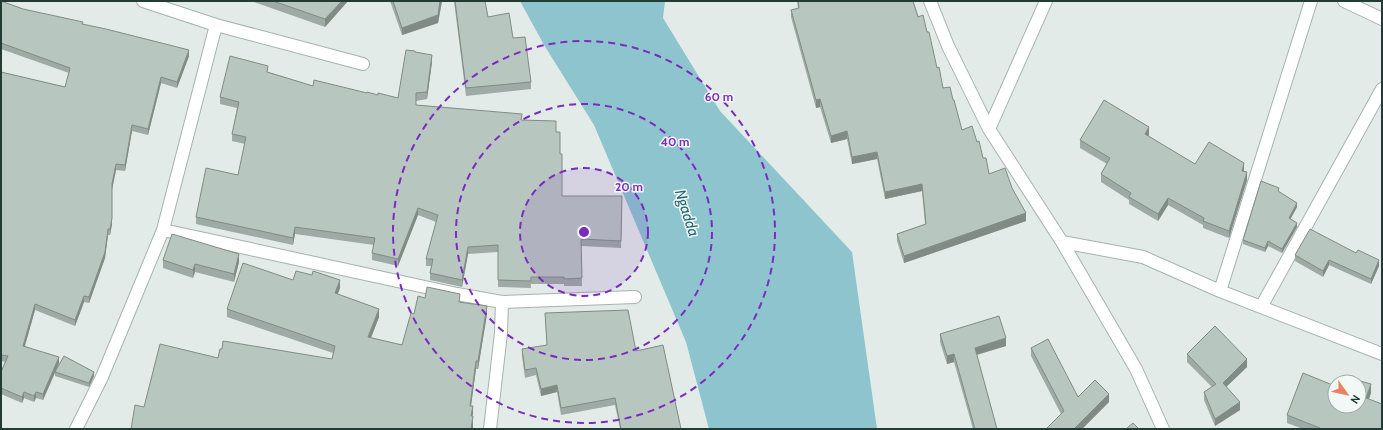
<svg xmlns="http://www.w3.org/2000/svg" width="1383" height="430" font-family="Cabin,sans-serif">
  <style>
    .water { fill: #8dc4cd }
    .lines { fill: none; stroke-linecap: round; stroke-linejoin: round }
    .minor-casing { stroke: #a5b3ae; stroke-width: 14 }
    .minor { stroke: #fff; stroke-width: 12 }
    .wall { fill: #9eaaa5 }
    .shaded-wall { fill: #818b86 }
    .building { fill: #b8c6c0; stroke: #818b86 }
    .ring { fill: none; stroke: #7b2cbf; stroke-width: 2; stroke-dasharray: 7 5 }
    .labels { text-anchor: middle; stroke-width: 3; stroke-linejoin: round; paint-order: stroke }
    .water-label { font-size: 15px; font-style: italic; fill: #216774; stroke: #f2f8f5 }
    .centre { fill: #7b2cbf; stroke: #f2f8f5; stroke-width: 2 }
    .ring-label { font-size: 12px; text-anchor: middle; font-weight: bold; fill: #7b2cbf; stroke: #f2f8f5; stroke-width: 3; stroke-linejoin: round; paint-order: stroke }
  </style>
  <rect width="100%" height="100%" fill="#e2ebe7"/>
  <!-- water -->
  <path class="water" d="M520 1H665L663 18 720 111 852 252 877 429H709L686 342 594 125 544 45Z"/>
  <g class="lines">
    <!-- minor casing -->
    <g class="minor-casing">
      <path id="minor" d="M143 1 216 25 363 64
        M930 1 948 46 989 129 1062 242 1136 369 1163 429
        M1344 1 1382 19
        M989 129 1046 1
        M163 230 457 294 502 302 635 297
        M1062 242 1143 257 1220 291 1382 354
        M1220 291 1311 1
        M1261 307 1382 89
        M76 429 102 377 163 230 216 25
        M490 429 501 333 502 302"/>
    </g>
    <!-- minor -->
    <use href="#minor" class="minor"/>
  </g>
  <!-- wall -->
  <path class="wall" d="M1 1 23 9 83 24 189 56 177 88 161 83 148 135 132 131 125 171 116 170 112 189V224L110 235H108L105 258 89 303 84 302 75 326 35 310 25 346 59 363 56 370 94 376 89 387 55 376V373L43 400 36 398 34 402 24 398 22 403 1 394V372L5 362 1 361V72L65 87 69 73 1 49Z
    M251 1H348L325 27Z
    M390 1H442L438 23 402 35Z
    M454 1H483L488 17 513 38 531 82V89L466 96Z
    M797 1H913L937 68 943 88 953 100 962 130 977 142 989 174 1012 188 1026 221 904 263 897 241V234L925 224 922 191 885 199 877 159 852 164 847 139 831 143 820 107 816 108 791 17V10L798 8Z
    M415 52 432 62 427 99 416 101V105L522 120 556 132 560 154 562 196H622L621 248 581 246 582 286H564V284H531V288L498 287V252L468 254 462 287 430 280V273L431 266H426V259L436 222 418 215 398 266 372 260V253L374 245 295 234 293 245 196 224V217L238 175 245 144 232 141V134L237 108 220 104V97L268 72 313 86 398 98Z
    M1149 135 1148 136 1195 164 1244 170 1247 180 1229 238 1203 228V225L1168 205 1158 221 1129 204V200L1101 182V174L1107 164 1080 148V140Z
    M1279 192 1297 207 1290 219 1297 227 1282 253 1268 246 1265 252 1243 244V240Z
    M1295 255 1379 266 1371 284 1329 265 1323 277 1295 261Z
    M163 260 239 262 234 282 195 272 193 278 163 268Z
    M293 280 340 288 338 294 379 317 371 338 402 345 414 314 425 298 460 302 487 314 478 369H476L471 406 473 424V429H131L144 407 218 358 332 359 333 353 227 317V309Z
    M940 334 1006 346 977 355 997 429H973L954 362 947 364 940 342Z
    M1031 348 1078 397 1109 402 1082 429H1046L1061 414 1031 356Z
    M522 349 636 351 681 429H620L615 405 561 415 557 392 541 396 536 375 525 378 522 356Z
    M1187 354 1247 367 1226 387 1240 410 1215 426 1204 400V392L1212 387 1187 362Z
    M1371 393 1369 399 1382 429H1303L1287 423V415L1335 406Z"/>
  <!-- shaded-wall -->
  <path class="shaded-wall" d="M342 1H348L325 27V19Z
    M440 1H442L438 23 402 35V28Z
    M189 50V56L177 88V82Z
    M432 55V62L427 99V92Z
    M161 77V83L148 135V129Z
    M820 99V107L816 108V100Z
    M132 125V131L125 171V165Z
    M1149 127V135L1145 142V134Z
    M847 131V139L831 143V136Z
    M877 152V159L852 164V157Z
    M1244 163V170L1242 178V171Z
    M116 164V170L112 190V184Z
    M1247 172V180L1229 238V231Z
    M922 184V191L885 199V192Z
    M1168 198V205L1158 221V214Z
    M1297 203V207L1289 222V218Z
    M418 208V215L398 266V259Z
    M1026 213V221L904 263V256Z
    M112 218V224L110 235V229Z
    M1297 223V227L1282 253V249Z
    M295 227V234L293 245V238Z
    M108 229V235L105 258 89 303V297Z
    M1268 241V246L1265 252V248Z
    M468 247V254L462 287V280Z
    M239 254V262L234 282V274Z
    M1329 260V265L1323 277V271Z
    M1379 260V266L1371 284V279Z
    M195 264V272L193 278V270Z
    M340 280V288L335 301V293Z
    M84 296V302L75 326V320Z
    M35 304V310L23 352V346Z
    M487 306V314L478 369V361Z
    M379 309V317L368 345V337Z
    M1006 338V346L975 355V348Z
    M954 354V362L947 364V356Z
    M59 357V363L43 400V394Z
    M1247 359V367L1223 390V383Z
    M476 361V369L470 413V406Z
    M94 372V376L89 387V383Z
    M1371 384V393L1366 406V398Z
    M557 385V392L541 396V389Z
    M24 392V398L22 403V397Z
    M36 392V398L34 402V396Z
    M1109 394V402L1082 429H1074Z
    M1240 402V410L1215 426V419Z
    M473 406V414L471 423V416Z
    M473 416V429H471Z"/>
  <!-- building -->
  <path class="building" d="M1 1 23 9 83 22 82 24 106 29 189 50 177 82 161 77 148 129 132 125 125 165 116 164 112 184V218L110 229H108L105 252 89 297 84 296 75 320 35 304 23 346 59 357 43 394 36 392 34 396 24 392 22 397 1 388V372L8 356 1 355V72L65 87 70 68 1 43Z
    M273 1H342L325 19Z
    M393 1H440L438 15 402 28Z
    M455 1H485L488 17 509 13 513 38 525 37 531 82 466 88Z
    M798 1H913L918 17 923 15 927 32H929L937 68 939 67 943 88 950 87 953 100H954L962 130 972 126 977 142 979 141 983 158H986L989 174 1005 168 1012 188 1026 213 904 256 897 234 926 224 922 184 885 192 877 152 852 157 847 131 831 136 820 99 816 100 791 10 799 8Z
    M406 50 415 51V52L432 55 427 92 416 93V105L522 114 521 120 556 121V132H560V154H562V196H622L621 241 581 239 582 278 564 279V277H531V281L498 280V245L468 247 462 280 430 273 433 259H426L438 215 418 208 398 259 372 253 375 238 295 227 293 238 196 217 206 168 238 175 246 137 232 134 239 102 220 97 230 56 268 66 267 72 313 86 314 80 367 93V92L378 95V93L398 98Z
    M1104 100 1149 127 1145 134 1195 164 1209 142 1244 163 1242 171 1247 172 1229 231 1203 221 1204 218 1168 198 1158 214 1129 197 1131 193 1101 174 1110 158 1080 140Z
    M1261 181 1279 188 1278 191 1297 203 1289 218 1297 223 1282 249 1268 241 1265 248 1243 240Z
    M1310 229 1356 253 1358 250 1379 260 1371 279 1329 260 1323 271 1295 255Z
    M172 234 239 254 234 274 195 264 193 270 163 260Z
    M243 263 293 280 296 271 312 275 313 271 340 280 335 293 379 309 368 337 402 345 411 313 414 314 418 296 425 298 427 287 460 294 459 302 487 306 478 361H476L470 406H473L471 416H473L471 429H131L135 405 144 407 160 344 218 358 220 349H222L223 341 332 359 335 346 227 309Z
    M628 310 636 351 663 345 681 429H621L615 398 561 408 557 385 541 389 536 368 525 370 522 349 547 345 545 313Z
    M999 316 1006 338 975 348 997 429H975L954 354 947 356 940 334Z
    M1215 326 1247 359 1223 383 1240 402 1215 419 1204 392 1216 384 1187 354Z
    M1048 339 1078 397 1095 380 1109 394 1074 429H1046L1064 411 1031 348Z
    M64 356 94 372 89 383 55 372Z
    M1303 373 1335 386V406H1359V382H1348L1350 378 1371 384 1366 398 1382 404V429H1320V428L1287 415Z
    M1133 423 1139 429H1126Z"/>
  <!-- distance rings -->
  <circle cx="584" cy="232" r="64" fill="#7b2cbf" fill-opacity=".12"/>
  <g class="ring">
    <circle cx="584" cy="232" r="64"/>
    <circle cx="584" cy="232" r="128"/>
    <circle cx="584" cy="232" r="191"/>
  </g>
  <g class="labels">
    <!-- water labels -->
    <g class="water-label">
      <text transform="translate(687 213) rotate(72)" y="5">Ngadda</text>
    </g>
  </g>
  <circle cx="584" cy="232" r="6" class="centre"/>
  <g class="ring-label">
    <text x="719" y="101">60 m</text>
    <text x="675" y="146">40 m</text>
    <text x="629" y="191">20 m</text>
  </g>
  <!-- border -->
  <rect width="1383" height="430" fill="none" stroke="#233b35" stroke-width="4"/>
  <!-- north arrow -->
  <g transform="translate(1347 394) rotate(123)"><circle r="19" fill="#f2f8f5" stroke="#9faca8"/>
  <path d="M0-3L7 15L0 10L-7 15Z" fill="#e98262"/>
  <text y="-6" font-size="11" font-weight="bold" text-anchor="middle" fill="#233b35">N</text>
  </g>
</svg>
